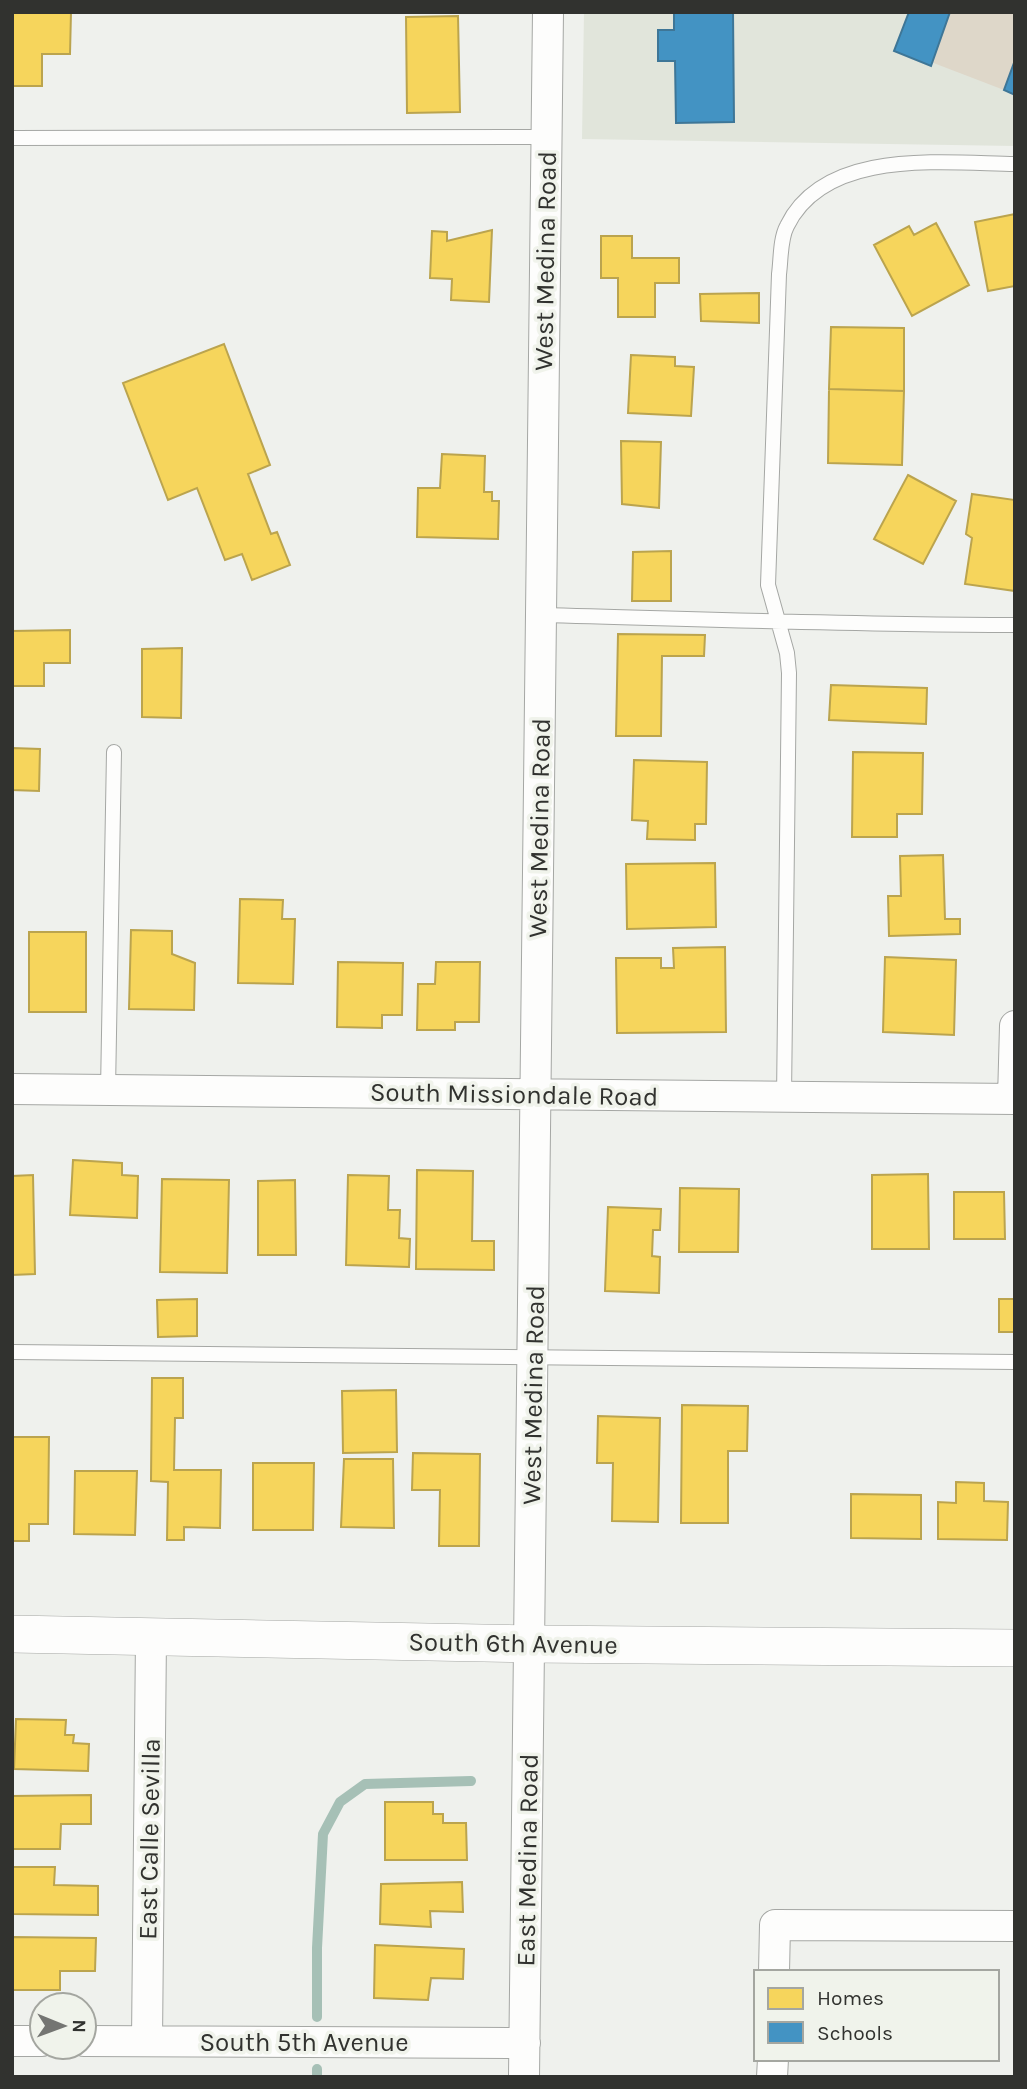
<svg xmlns="http://www.w3.org/2000/svg" width="1027" height="2089" font-family="Karla,sans-serif">
  <style>
    .built { fill: #e1e5db }
    .green { fill: #ded7c9 }
    .homes { fill: #f6d55c; stroke: #bba44e; stroke-width: 2 }
    .schools { fill: #4393c3; stroke: #3e7697; stroke-width: 2 }
    .lines { fill: none; stroke-linecap: round; stroke-linejoin: round }
    .stream { stroke: #a6c0b6; stroke-width: 10 }
    .service-casing { stroke: #a5a7a4; stroke-width: 16 }
    .minor-casing { stroke: #a5a7a4; stroke-width: 32 }
    .tertiary-casing { stroke: #a5a7a4; stroke-width: 38 }
    .service { stroke: #fdfdfc; stroke-width: 14 }
    .minor { stroke: #fdfdfc; stroke-width: 30 }
    .tertiary { stroke: #fdfdfc; stroke-width: 37 }
    .labels { text-anchor: middle; stroke-width: 7; stroke-linejoin: round; paint-order: stroke }
    .street-label { font-size: 26px; fill: #31322f; stroke: #f0f3eb }
  </style>
  <rect width="100%" height="100%" fill="#eff1ed"/>
  <!-- built -->
  <path class="built" d="M584 12H1015V146L582 139Z"/>
  <!-- green -->
  <path class="green" d="M950 12H1015V60L1004 90 931 62Z"/>
  <!-- homes -->
  <path class="homes" d="M12 12H71L70 54H42V86H12Z
    M458 16 460 112 407 113 406 17Z
    M1015 214V286L988 291 975 222Z
    M936 223 969 285 912 316 874 245 909 226 914 235Z
    M492 230 489 302 451 300 452 279 430 278 432 231 447 232V241Z
    M601 236H632V258H679V283H655V317H618V278H601Z
    M759 293V323L701 321 700 294Z
    M831 327 904 328V391L829 389Z
    M224 344 270 465 248 474 271 534 277 532 290 565 252 580 242 554 225 560 197 488 168 500 123 383Z
    M631 355 675 357V366L694 367 691 416 628 413Z
    M829 389 904 391 902 465 828 463Z
    M621 441 661 442 659 508 622 504Z
    M442 454 485 456 484 492H492V501H499L498 539 417 537 418 488H440Z
    M908 475 956 501 923 564 874 539Z
    M972 494 1015 500V591L965 584 972 538 966 534Z
    M671 551V601H632L633 552Z
    M70 630V663H44V686H12V631Z
    M618 634 705 635 704 656H662L661 736H616Z
    M182 648 181 718 142 717V649Z
    M831 685 927 688 926 724 829 720Z
    M12 748 40 749 39 791 12 790Z
    M853 752 923 753 922 814H897V837H852Z
    M634 760 707 762 706 824H695V840L647 839 648 821 632 820Z
    M943 855 945 919H960V934L889 936 888 896H901L900 856Z
    M715 863 716 927 627 929 626 864Z
    M240 899 283 900 282 919H295L293 984 238 983Z
    M131 930 172 931V954L195 963 194 1010 129 1009Z
    M29 932H86V1012H29Z
    M725 947 726 1032 617 1033 616 958H661V968H674L673 948Z
    M885 957 956 960 954 1035 883 1032Z
    M338 962 403 963 402 1015H382V1028L337 1027Z
    M436 962H480L479 1022H455V1030H417L418 984H435Z
    M73 1160 122 1163V1175L138 1176 137 1218 70 1215Z
    M417 1170 473 1171 472 1241H494V1270L416 1269Z
    M928 1174 929 1249H872V1175Z
    M33 1175 35 1274 12 1275V1176Z
    M348 1175 389 1176 388 1210H400L399 1238 410 1239 409 1267 346 1265Z
    M162 1179 229 1180 227 1273 160 1272Z
    M295 1180 296 1255H258V1181Z
    M680 1188 739 1189 738 1252H679Z
    M954 1192H1004L1005 1239H954Z
    M608 1207 661 1209 660 1230H653L652 1256 660 1257 659 1293 605 1291Z
    M197 1299V1336L158 1337 157 1300Z
    M999 1299H1015V1332H999Z
    M152 1378H183V1418H175L174 1470H221L220 1528 184 1527V1540H167L168 1482 151 1481Z
    M396 1390 397 1452 343 1453 342 1391Z
    M682 1405 748 1406 747 1451H728V1523H681Z
    M598 1416 660 1418 658 1522 612 1521 613 1463H597Z
    M12 1437H49L48 1524H29V1541H12Z
    M413 1453 480 1454 479 1546H439L440 1490H412Z
    M344 1459H393L394 1528 341 1527Z
    M253 1463H314L313 1530H253Z
    M75 1471H137L135 1535 74 1534Z
    M956 1482 984 1483V1501L1008 1502 1007 1540 938 1539V1502L956 1503Z
    M851 1494 921 1495V1539L851 1538Z
    M16 1719 66 1720 65 1735H74L73 1743 89 1744 88 1771 14 1769Z
    M91 1795V1824H61L60 1849H12V1796Z
    M385 1802H433V1814H443V1823H466L467 1860H385Z
    M13 1867H55L54 1885 98 1886V1915L13 1914Z
    M462 1882 463 1912 430 1911 431 1927 380 1924 381 1884Z
    M12 1937 96 1938 95 1971H60V1990H12Z
    M375 1945 464 1949 463 1979 431 1978 428 2000 374 1998Z"/>
  <!-- schools -->
  <path class="schools" d="M674 12H733L734 122 676 123 675 61H658V30H674Z
    M909 12H950L931 66 894 51Z
    M1015 60V95L1004 90Z"/>
  <g class="lines">
    <!-- stream -->
    <path class="stream" d="M317 2017V1948L323 1834 340 1802 365 1784 471 1781
      M317 2077V2069"/>
    <!-- service casing -->
    <g class="service-casing">
      <path id="service" d="M12 138 547 137
        M541 615C699 619 857 625 1015 625
        M108 1090 114 752
        M784 1097 789 673 787 653 768 585 779 274C781 260 780 239 787 226 825 148 943 163 1015 164
        M12 1352 1015 1362"/>
    </g>
    <!-- minor casing -->
    <g class="minor-casing">
      <path id="minor" d="M12 1089 1015 1099
        M1013 1099 1015 1026
        M774 1972 775 1925 1015 1926
        M12 2041H42
        M84 2041 525 2043
        M147 2041 151 1637
        M524 2077 548 12
        M772 2077 773 2059"/>
    </g>
    <!-- tertiary casing -->
    <g class="tertiary-casing">
      <path id="tertiary" d="M12 1634 530 1644 1015 1648"/>
    </g>
    <!-- service -->
    <use href="#service" class="service"/>
    <!-- minor -->
    <use href="#minor" class="minor"/>
    <!-- tertiary -->
    <use href="#tertiary" class="tertiary"/>
  </g>
  <g class="labels">
    <!-- street labels -->
    <g class="street-label">
      <text transform="translate(545 261) rotate(-89)" y="9">West Medina Road</text>
      <text transform="translate(539 828) rotate(-89)" y="9">West Medina Road</text>
      <text transform="translate(514 1094) rotate(1)" y="9">South Missiondale Road</text>
      <text transform="translate(533 1395) rotate(-89)" y="9">West Medina Road</text>
      <text transform="translate(513 1643) rotate(1)" y="9">South 6th Avenue</text>
      <text transform="translate(149 1839) rotate(-89)" y="9">East Calle Sevilla</text>
      <text transform="translate(527 1860) rotate(-89)" y="9">East Medina Road</text>
      <text x="304" y="2051">South 5th Avenue</text>
    </g>
  </g>
  <!-- border -->
  <rect width="1027" height="2089" fill="none" stroke="#31322f" stroke-width="28"/>
  <!-- legend -->
  <rect x="754" y="1970" width="245" height="91" fill="#f0f3eb" stroke="#a4a6a0" stroke-width="2"/>
  <rect x="768" y="1988" width="35" height="21" fill="#f6d55c" stroke="#a4a6a0" stroke-width="2"/>
  <text x="817" y="2005" font-size="21" fill="#31322f">Homes</text>
  <rect x="768" y="2022" width="35" height="21" fill="#4393c3" stroke="#a4a6a0" stroke-width="2"/>
  <text x="817" y="2040" font-size="21" fill="#31322f">Schools</text>
  <!-- north arrow -->
  <g transform="translate(63 2026) rotate(91)"><circle r="33" fill="#f0f3eb" stroke="#a4a6a0" stroke-width="2"/>
  <path d="M0-5L12 26L0 18L-12 26Z" fill="#747572"/>
  <text y="-10" font-size="19" font-weight="bold" text-anchor="middle" fill="#31322f">N</text>
  </g>
</svg>
